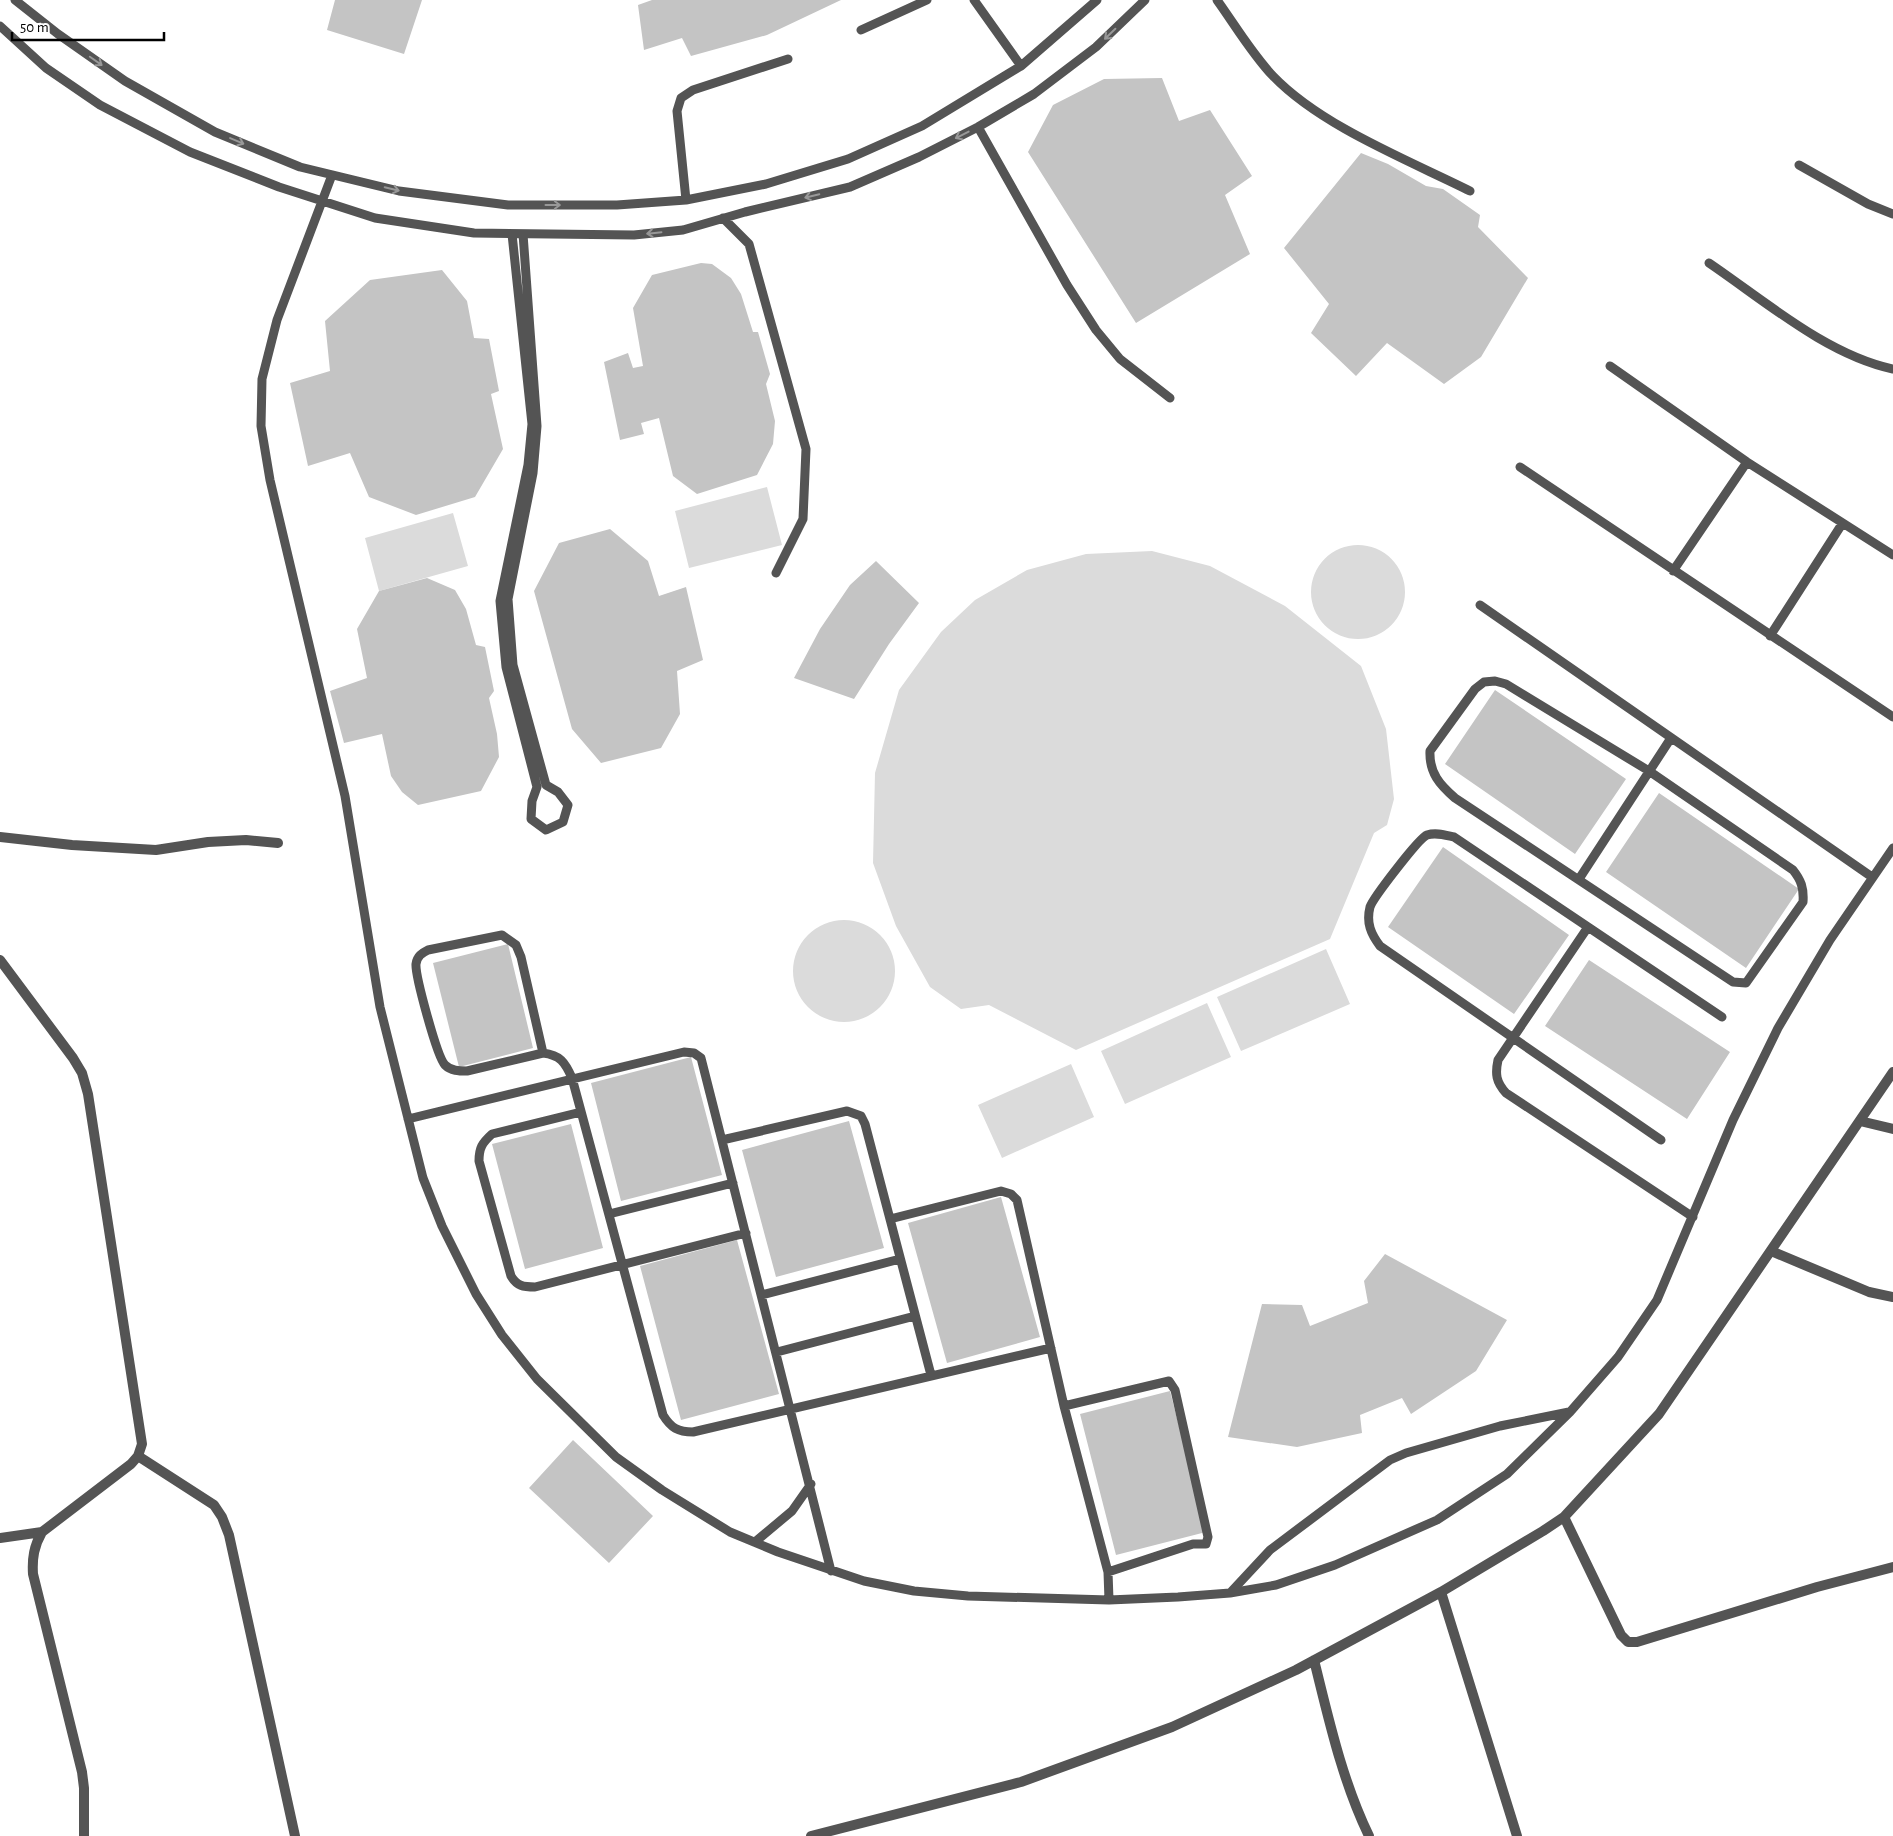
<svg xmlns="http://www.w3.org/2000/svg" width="1893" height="1836" font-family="'Alegreya Sans',sans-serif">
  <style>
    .green { fill: #dbdbdb }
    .building { fill: #c4c4c4 }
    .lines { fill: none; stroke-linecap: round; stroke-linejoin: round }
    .service { stroke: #545454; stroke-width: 9 }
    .minor { stroke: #545454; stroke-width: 10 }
    .oneway { stroke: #989898 }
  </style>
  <rect width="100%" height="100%" fill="#fff"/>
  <!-- green -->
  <path class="green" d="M767 487 782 545 689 568 675 511Z
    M453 513 468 566 379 591 365 538Z
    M1311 592a47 47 0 1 1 94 0a47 47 0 1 1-94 0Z
    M1152 551 1210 566 1285 606 1361 666 1386 729 1394 799 1387 825 1374 833 1330 939 1076 1050 989 1005 961 1009 930 987 896 926 873 863 875 773 899 690 941 632 975 600 1027 570 1086 554Z
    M793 971a51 51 0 1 1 102 0a51 51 0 1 1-102 0Z
    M1326 949 1350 1004 1241 1051 1217 997Z
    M1207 1003 1231 1057 1125 1104 1101 1051Z
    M1071 1064 1094 1117 1002 1158 978 1105Z"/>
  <!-- building -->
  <path class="building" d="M335 0H422L404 54 327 30Z
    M652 0H841L767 35 691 56 682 38 644 50 638 5Z
    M1162 78 1179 121 1210 110 1252 176 1225 195 1250 254 1136 323 1028 152 1053 105 1104 79Z
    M1361 153 1388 164 1426 186 1443 189 1480 215 1478 227 1528 278 1481 357 1444 384 1387 343 1356 376 1311 333 1329 304 1284 248Z
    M701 263 712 264 731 278 741 294 753 332H758L770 374 766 384 775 421 773 444 757 475 697 494 673 476 659 418 641 423 644 434 620 440 604 362 628 353 633 368 643 366 633 308 652 275Z
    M442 270 467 301 474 338 489 339 499 391 491 394 503 449 475 497 416 515 369 497 350 453 308 466 290 383 330 371 325 321 370 280Z
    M610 529 648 561 659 596 686 587 703 660 677 671 680 714 661 748 601 763 572 729 534 591 559 543Z
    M876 561 919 603 889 644 854 699 794 678 820 629 850 585Z
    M427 578 455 590 466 609 476 645 485 647 494 691 489 698 497 734 499 757 481 791 418 805 402 792 391 776 382 734 344 743 330 691 367 678 357 629 379 591Z
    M1495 690 1626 779 1575 854 1445 764Z
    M1659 793 1799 889 1746 968 1606 872Z
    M1443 847 1569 935 1514 1014 1388 927Z
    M508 944 533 1048 459 1067 433 963Z
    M1589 960 1730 1052 1687 1119 1545 1026Z
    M691 1057 722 1175 621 1201 591 1083Z
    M849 1121 884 1248 776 1277 742 1150Z
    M571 1124 603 1248 525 1269 492 1144Z
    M1001 1197 1040 1337 947 1363 908 1223Z
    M737 1240 779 1394 681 1420 640 1266Z
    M1385 1254 1507 1320 1476 1371 1411 1414 1402 1398 1360 1415 1362 1433 1297 1447 1228 1437 1262 1304 1302 1305 1310 1326 1368 1303 1364 1281Z
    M1170 1391 1206 1532 1116 1555 1080 1414Z
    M573 1440 653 1516 609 1563 529 1488Z"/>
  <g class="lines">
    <!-- service -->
    <path class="service" d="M15 0 58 34 125 81 215 132 300 167 399 191 508 205H617L686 200 766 184 848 159 922 126 1021 66 1097 0
      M974 0 1021 66
      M1217 0C1235 25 1252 54 1273 76 1321 126 1408 160 1470 191
      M0 26 46 68 100 105 190 152 279 187 375 218 474 233 634 235 683 230 745 212 850 187 919 157 978 127 1034 94 1096 47 1145 0
      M861 30 927 0
      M978 127 1067 285 1096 330 1120 359 1170 398
      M1799 165 1868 204 1893 214
      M332 175 277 320 262 379 261 426 270 480 345 796 380 1007 423 1178 442 1226 476 1294 502 1335 537 1379 616 1457 662 1490 730 1532 778 1552 864 1581 914 1591 968 1596 1109 1600 1178 1597 1230 1593 1276 1585 1335 1565 1437 1520 1507 1474 1570 1412 1618 1357 1657 1300 1733 1120 1778 1028 1830 940 1893 848
      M686 200 677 111 681 98 693 90 788 59
      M723 218 749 244 806 449 803 519 776 573
      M512 234 532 424 528 465 500 601 506 667 537 787 532 801 531 819 546 830 563 822 568 805 558 792 546 785 513 665 508 599 533 473 537 426 523 234
      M1709 263C1765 301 1827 355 1893 369
      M1610 366 1747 462 1893 555
      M1520 467 1893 717
      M1673 571 1747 462
      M1480 605 1872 877
      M1770 636 1842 524
      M1495 681 1506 684 1649 771 1793 870C1801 880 1804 888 1803 902L1746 983 1733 982 1455 798C1440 785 1429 773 1430 751L1475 689 1484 682Z
      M1579 879 1671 738
      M1588 927 1498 1060C1495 1074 1496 1082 1506 1093L1693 1217
      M543 1053 521 957 516 945 502 935 428 950C422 953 417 956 416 964 415 975 437 1057 445 1065 451 1071 459 1071 467 1071L543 1053C560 1055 565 1062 572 1078L663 1415C671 1428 678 1432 693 1432L1051 1348
      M581 1112 492 1134C482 1143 479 1148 479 1161L511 1276C517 1286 523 1287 535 1287L746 1233
      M408 1119 684 1052 694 1053 701 1058 831 1571
      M722 1140 847 1111 861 1116 865 1124 931 1375
      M1661 1140 1380 946C1371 934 1366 923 1370 907 1373 898 1419 838 1427 835 1436 832 1445 835 1454 837L1722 1017
      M609 1214 733 1183
      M890 1219 1001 1191 1011 1194 1017 1200 1064 1406 1108 1572 1109 1600
      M762 1295 900 1259
      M777 1352 915 1316
      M1064 1406 1169 1381 1175 1390 1208 1537 1206 1544H1193L1108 1572
      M755 1542 792 1511 811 1484
      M1230 1593 1270 1550 1390 1460 1406 1453 1500 1426 1569 1412"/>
    <!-- minor -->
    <path class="minor" d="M0 837 72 845 156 850 208 842 246 840 278 843
      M0 960 73 1058 82 1073 88 1094 142 1444 138 1456 131 1464 42 1532C34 1546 32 1558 33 1574L82 1772 84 1788V1836
      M1860 1121 1893 1129
      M1771 1251 1869 1292 1893 1297
      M138 1456 214 1505 222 1517 229 1535 295 1836
      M1564 1517 1621 1635 1628 1642H1637L1817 1587 1893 1567
      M0 1538 42 1532
      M1441 1592 1517 1836
      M1314 1660C1329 1720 1342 1780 1369 1836
      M811 1836 1021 1782 1172 1727 1296 1670 1441 1592 1543 1531 1564 1517 1659 1414 1893 1072"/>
  </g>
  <!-- one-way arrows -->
  <defs><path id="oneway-shaft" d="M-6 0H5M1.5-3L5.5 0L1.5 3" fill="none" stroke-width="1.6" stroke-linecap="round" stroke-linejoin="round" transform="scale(1.25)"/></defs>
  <g class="oneway">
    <use href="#oneway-shaft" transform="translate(1110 34) rotate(136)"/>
    <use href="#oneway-shaft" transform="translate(96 61) rotate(35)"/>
    <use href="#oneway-shaft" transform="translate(962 135) rotate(153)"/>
    <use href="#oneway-shaft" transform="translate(237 141) rotate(23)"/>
    <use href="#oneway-shaft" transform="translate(392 189) rotate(13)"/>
    <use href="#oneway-shaft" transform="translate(812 196) rotate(167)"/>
    <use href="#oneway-shaft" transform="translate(553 205)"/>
    <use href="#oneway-shaft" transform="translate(654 233) rotate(174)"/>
  </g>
  <!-- scale -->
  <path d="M12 32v8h152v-8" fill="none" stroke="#000000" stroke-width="2.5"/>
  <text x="20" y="32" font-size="15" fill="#000000" stroke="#ffffff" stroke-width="4" paint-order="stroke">50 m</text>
</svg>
